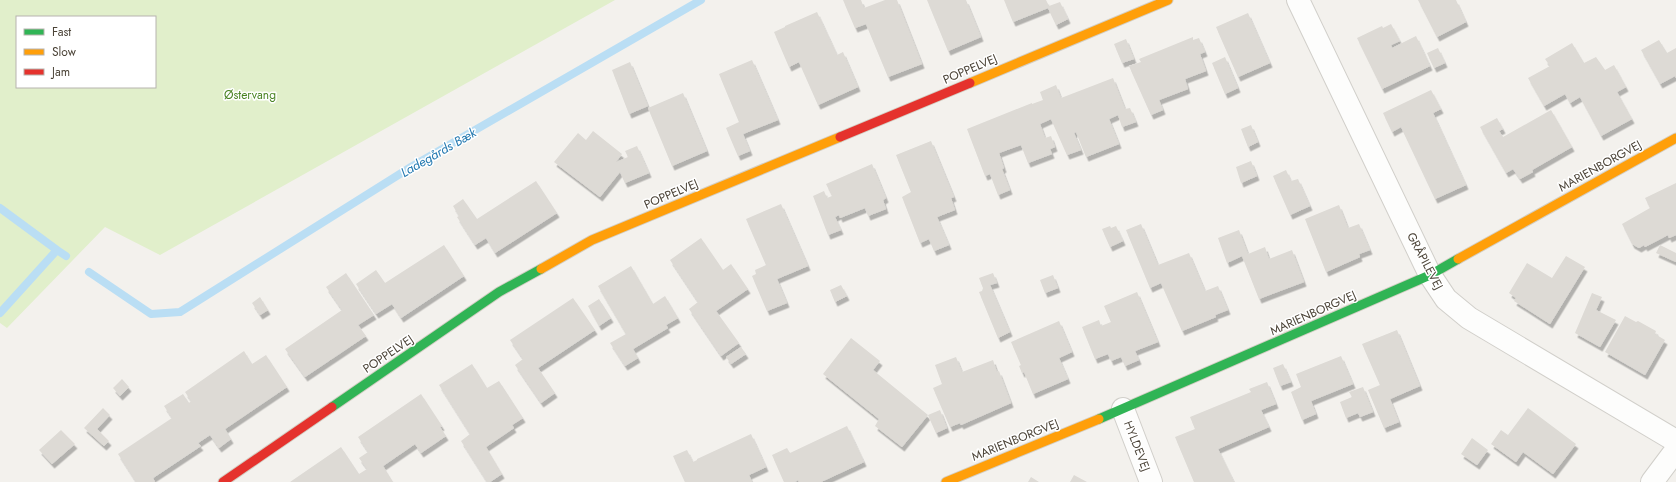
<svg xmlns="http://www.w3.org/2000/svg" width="1676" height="482" font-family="Jost,sans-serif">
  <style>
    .green { fill: #e1efcb; fill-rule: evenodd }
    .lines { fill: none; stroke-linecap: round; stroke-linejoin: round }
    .stream { stroke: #badef4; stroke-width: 8 }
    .building { fill: #dddad5; filter: url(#shadow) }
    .street-casing { stroke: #d1cfca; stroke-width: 24 }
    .fast-casing { stroke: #d3cec3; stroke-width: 11 }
    .slow-casing { stroke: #d3cec3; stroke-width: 11 }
    .jam-casing { stroke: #d3cec3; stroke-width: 11 }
    .street { stroke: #fdfdfc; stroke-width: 22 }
    .fast { stroke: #30b455; stroke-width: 9 }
    .slow { stroke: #ff9f0a; stroke-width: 9 }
    .jam { stroke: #e5322d; stroke-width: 9 }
    .labels { text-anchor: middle; stroke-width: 3; stroke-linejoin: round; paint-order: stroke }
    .street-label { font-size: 12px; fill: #4b4337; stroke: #fff }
    .park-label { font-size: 12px; fill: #498323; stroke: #fff }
    .water-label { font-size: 13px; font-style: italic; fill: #2278b0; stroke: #fff }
  </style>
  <defs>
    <filter id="shadow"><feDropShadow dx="2.5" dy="4.5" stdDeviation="0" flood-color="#0004"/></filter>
  </defs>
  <rect width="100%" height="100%" fill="#f3f1ed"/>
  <!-- green -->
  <path class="green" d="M0 0H615L160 255 105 227 7 328 0 323ZM17 17H155V87H17Z"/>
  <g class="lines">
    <!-- stream -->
    <path class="stream" d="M0 208 57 250 0 313
      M57 250 66 256
      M89 272 151 314 180 312 411 167 701 0"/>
  </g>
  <!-- building -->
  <path class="building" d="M843 0H861L864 8 885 0H897L922 64 888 77 866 24 855 28Z
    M927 0H966L981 37 948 51Z
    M1004 0H1046L1049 6 1060 2 1068 19 1056 25 1048 8 1013 22Z
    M1418 0H1456L1466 22 1437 37Z
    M817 12 837 55 843 52 858 87 818 105 799 62 789 67 774 32 785 27V26Z
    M1248 13 1270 63 1238 77 1216 27Z
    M1391 24 1400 41 1391 45 1392 48 1416 36 1430 66 1382 89 1357 38 1382 26 1383 28Z
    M1193 37V40L1199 38 1205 52 1200 54 1206 71 1185 79 1188 89 1159 100 1163 110 1151 115 1129 66 1141 62 1139 59Z
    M1126 39 1134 59 1122 63 1114 44Z
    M1659 40 1667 53 1676 48V78L1675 76 1660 84 1641 50Z
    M1572 43 1584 63 1596 57 1605 70 1614 65 1626 87 1617 92 1632 119 1601 136 1580 97 1570 103 1565 94 1544 106 1528 78 1550 66 1545 59Z
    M1438 48 1445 63 1434 68 1427 53Z
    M1225 57 1238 88 1225 94 1212 63Z
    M752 60 778 120 743 134 750 151 738 156 726 128 739 122 719 74Z
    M630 62 648 106 629 114 612 70Z
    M1113 78 1125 109 1130 108 1136 122 1122 127 1118 115 1109 119 1119 144 1086 157 1076 132 1074 133 1081 150 1067 155 1051 119 1040 124 1045 138 1051 136 1055 147 1050 149 1052 154 1028 163 1021 145 999 153 1004 168 1002 169 1010 190 998 195 990 174 985 176 967 129 1032 103V104L1043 100 1040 92 1056 85 1061 98Z
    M1431 90 1441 109 1433 113 1466 185 1435 199 1401 127 1392 132 1383 113Z
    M683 93 707 151 672 166 648 108Z
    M1551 110 1572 147 1532 170 1533 172 1520 179 1513 169 1506 173 1480 127 1497 118 1503 129 1499 131 1503 137Z
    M1251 125 1258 142 1248 147 1241 129Z
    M593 131 622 154 616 162 628 157 625 151 637 146 649 173 625 183 620 172 600 197 554 162 578 133 586 140Z
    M931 141 954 197 951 198 955 210 937 217 949 245 934 251 929 239 920 243 902 197 911 192 896 155Z
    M1251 161 1257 176 1241 183 1236 167Z
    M872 164 886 198 883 200 886 209 868 216 865 208 840 218 839 215 835 217 841 230 828 235 813 196 824 191 827 198 832 196 826 184Z
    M1286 170 1291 181 1298 179 1310 206 1290 215 1273 176Z
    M536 181 557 213 495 253 486 238 475 245 457 217 459 216 453 206 463 199 477 219Z
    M1676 183V235L1669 238 1668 235 1645 247 1644 245 1639 248 1632 244 1622 224 1650 208 1645 198Z
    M781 204 808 266 777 279 787 303 767 311 752 276 756 274 755 270 766 265 746 219Z
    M1339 205 1348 228 1359 224 1370 250 1359 254 1360 257 1326 272 1305 219Z
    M1141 224 1158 265 1189 253 1205 291 1218 286 1228 310 1215 315 1216 317 1182 331 1161 283 1150 288 1126 230Z
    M1110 226 1111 228 1116 226 1123 241 1110 247 1102 229Z
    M1239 230 1248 254 1265 247 1269 259 1292 250 1304 282 1259 299 1242 256 1227 263 1218 238Z
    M701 238 723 270 731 264 748 289 716 311 739 343 721 356 689 309 698 302 670 260Z
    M444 245 464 276 401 318 392 304 376 314 356 284 376 270 385 283Z
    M1660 245 1676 253V262L1656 253Z
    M1566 256 1585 267 1550 324 1514 301 1516 298 1509 293 1527 263 1552 278Z
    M631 266 653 304 665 296 678 318 666 325 668 328 633 349 638 358 625 366 610 343 626 334 598 286Z
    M346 273 374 315 358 325 366 336 305 377 285 349 342 310 326 287Z
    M993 273 997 283 990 285 1010 332 998 338 979 292 982 291 983 288 979 278Z
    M1053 275 1058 288 1045 293 1040 280Z
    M841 285 847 296 835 302 830 290Z
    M1137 292 1158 342 1135 351 1139 360 1125 366 1121 357 1111 361 1108 354 1095 359 1082 327 1099 320 1101 326 1111 322 1104 306Z
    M1592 293 1602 297 1596 310 1616 320 1600 347 1575 333Z
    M260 297 268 310 260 315 252 303Z
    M573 298 595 330 538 368 555 393 541 403 515 365 523 359 510 340Z
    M599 299 611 318 599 326 588 306Z
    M1625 316 1636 322 1638 321 1656 331 1655 334 1665 340 1645 375 1605 352Z
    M1059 321 1072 352 1059 358 1068 379 1033 394 1024 372 1022 373 1019 366 1021 365 1011 342Z
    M1397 330 1420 386 1390 399 1399 422 1384 428 1368 390 1380 385 1362 344Z
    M851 338 880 361 873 370 928 415 902 447 875 426 879 419 823 374Z
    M741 347 746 354 731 364 726 357Z
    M244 351 252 364 266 355 287 387 225 429 231 439 219 448 210 435 198 443 201 446 153 478 155 482H136L118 454 172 418 164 406 183 394 189 403 191 401 185 392Z
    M1341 356 1353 384 1311 401 1316 414 1302 420 1291 392 1301 387 1296 374Z
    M956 357 962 372 993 360 997 372 999 371 1011 403 961 425 960 423 950 427 933 388 942 384 935 365Z
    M472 364 487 388 499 381 523 418 512 425 514 428 486 447 502 474 490 482H487L461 441 470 434 439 385Z
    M1283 364 1291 382 1280 386 1273 368Z
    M122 379 129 387 120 396 113 388Z
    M1267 382 1276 404 1261 410 1269 427 1218 449 1234 482H1194L1175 437 1195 429 1190 417 1251 392 1249 389Z
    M1363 387 1373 412 1360 417 1358 413 1346 418 1340 402 1352 397 1349 392Z
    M421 394 442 426 440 427 446 436 421 453 415 444 383 466 393 482H290L341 447 359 474 367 469 359 458 368 452 358 437Z
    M103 408 110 415 97 429 109 441 104 446 84 428Z
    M1528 408 1576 444 1553 474 1523 452 1516 462 1491 444 1501 430 1508 435Z
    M940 410 947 428 936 433 928 415Z
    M847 426 864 462 821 482H799L798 480 795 482H784L772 455 787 448 790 453Z
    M61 430 75 444 52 464 39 450Z
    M751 434 766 467 749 475 752 482H685L673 456 687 450 693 462 697 460V459Z
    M1472 438 1488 450 1477 465 1461 454Z
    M1074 475 1087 482H1070Z
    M1031 477 1039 482H1028Z"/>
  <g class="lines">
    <!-- street casing -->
    <g class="street-casing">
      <path id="street" d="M1298 0 1430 275 1446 299 1469 318 1676 441
        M1123 409 1151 482
        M1652 482 1676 450"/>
    </g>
    <!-- fast casing -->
    <g class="fast-casing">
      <path id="fast" d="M332 407 499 292 541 269
        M1099 419 1430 275 1458 259"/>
    </g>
    <!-- slow casing -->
    <g class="slow-casing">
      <path id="slow" d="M970 83 1168 0
        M1458 259 1676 138
        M541 269 592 240 840 137
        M946 482 1099 419"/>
    </g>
    <!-- jam casing -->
    <g class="jam-casing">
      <path id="jam" d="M840 137 970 83
        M223 482 332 407"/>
    </g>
    <!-- street -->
    <use href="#street" class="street"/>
    <!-- fast -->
    <use href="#fast" class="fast"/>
    <!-- slow -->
    <use href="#slow" class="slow"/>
    <!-- jam -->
    <use href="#jam" class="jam"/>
  </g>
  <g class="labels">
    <!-- street labels -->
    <g class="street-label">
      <text transform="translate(970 69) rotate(-23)" y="4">POPPELVEJ</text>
      <text transform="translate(1600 166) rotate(-29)" y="4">MARIENBORGVEJ</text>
      <text transform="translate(671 194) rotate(-23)" y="4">POPPELVEJ</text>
      <text transform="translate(1425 261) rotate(62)" y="4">GRÅPILEVEJ</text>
      <text transform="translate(1313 313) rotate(-24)" y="4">MARIENBORGVEJ</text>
      <text transform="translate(388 354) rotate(-34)" y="4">POPPELVEJ</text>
      <text transform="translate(1015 440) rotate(-22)" y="4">MARIENBORGVEJ</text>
      <text transform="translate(1137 446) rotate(69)" y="4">HYLDEVEJ</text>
    </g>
    <!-- park labels -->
    <g class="park-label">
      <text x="250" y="99">Østervang</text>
    </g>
    <!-- water labels -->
    <g class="water-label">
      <text transform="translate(438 152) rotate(-30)" y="5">Ladegårds Bæk</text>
    </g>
  </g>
  <!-- legend -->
  <rect x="16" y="16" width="140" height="72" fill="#ffffff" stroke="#b7b4af"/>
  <rect x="24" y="29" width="20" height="6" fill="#30b455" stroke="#b7b4af"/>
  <text x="52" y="36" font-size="12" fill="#4b4337">Fast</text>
  <rect x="24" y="49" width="20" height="6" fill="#ff9f0a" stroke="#b7b4af"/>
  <text x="52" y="56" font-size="12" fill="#4b4337">Slow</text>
  <rect x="24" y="69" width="20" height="6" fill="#e5322d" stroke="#b7b4af"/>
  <text x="52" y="76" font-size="12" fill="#4b4337">Jam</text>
</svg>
